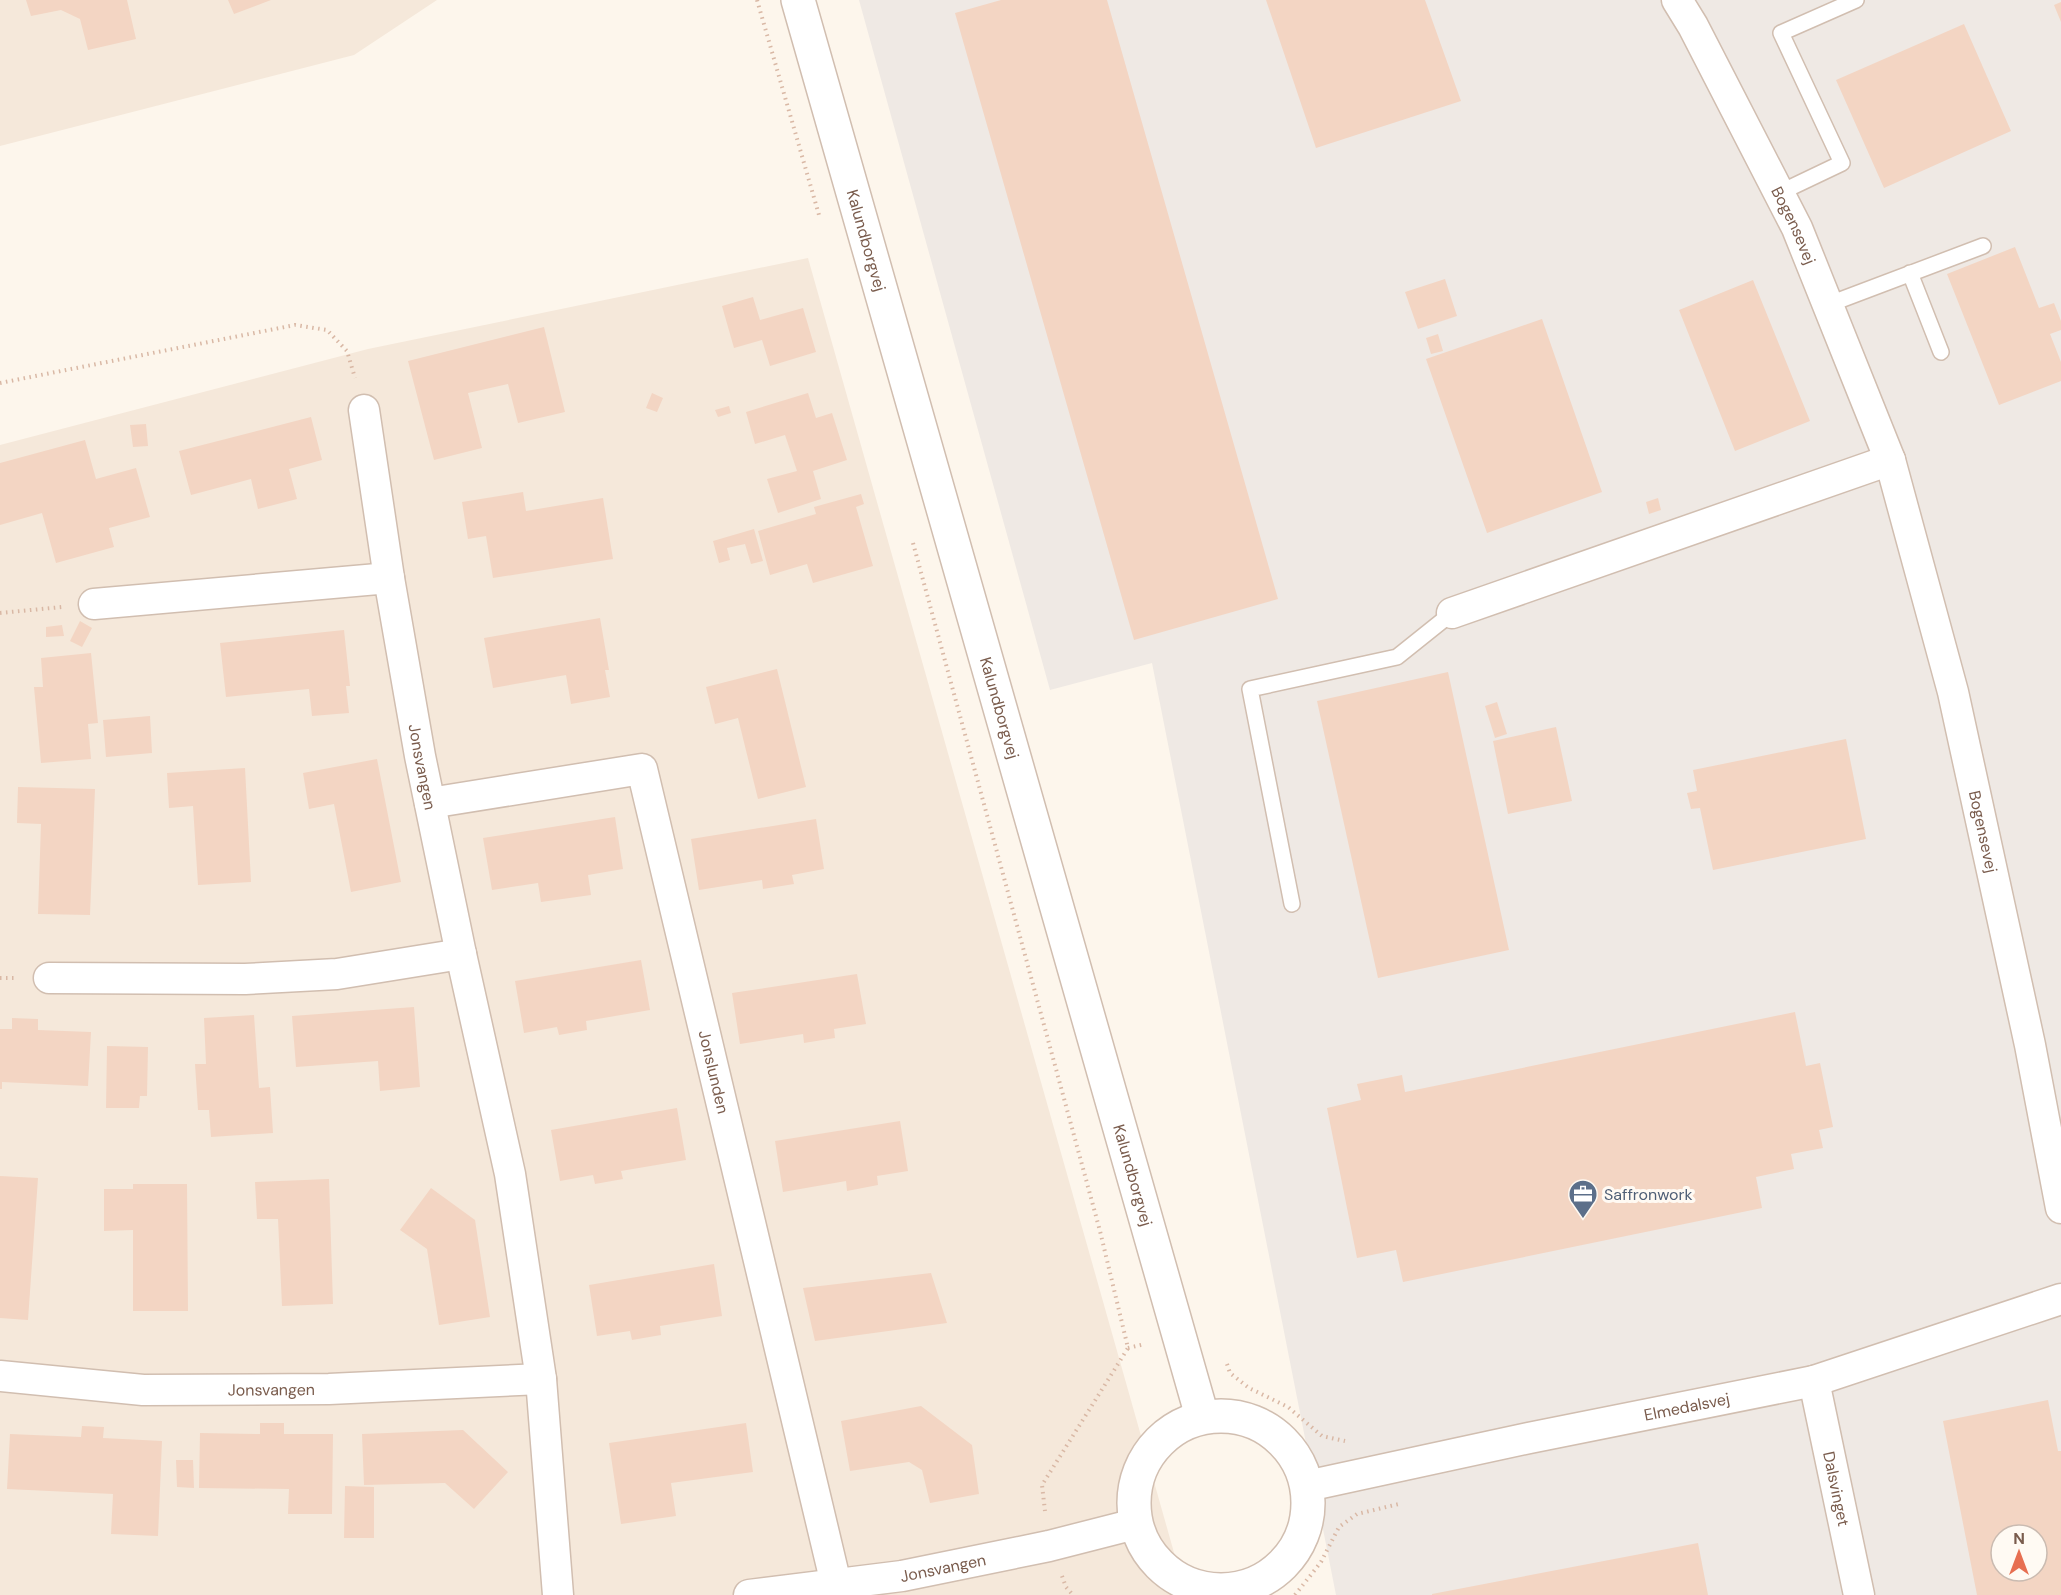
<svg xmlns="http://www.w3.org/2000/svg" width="2061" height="1595" font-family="'DM Sans',sans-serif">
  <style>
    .residential { fill: #f5e8da }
    .industrial { fill: #efe9e4; fill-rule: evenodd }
    .building { fill: #f3d5c3; fill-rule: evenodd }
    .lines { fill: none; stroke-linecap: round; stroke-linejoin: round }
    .service-casing { stroke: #d1beb0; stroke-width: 18 }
    .minor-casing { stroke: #d1beb0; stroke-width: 33 }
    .tertiary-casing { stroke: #d1beb0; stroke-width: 36 }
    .path { stroke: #d9b8a5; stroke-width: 4; stroke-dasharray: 1.5 4.5; stroke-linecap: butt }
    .service { stroke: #fff; stroke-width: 15 }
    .minor { stroke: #fff; stroke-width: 30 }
    .tertiary { stroke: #fff; stroke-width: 33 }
    .labels { text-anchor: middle; stroke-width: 6; stroke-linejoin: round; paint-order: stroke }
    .street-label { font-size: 16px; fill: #7a5c4d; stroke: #fffaf3 }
    .service-label { font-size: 16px; fill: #4e5e75; stroke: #fffaf3; text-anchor: start }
  </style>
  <rect width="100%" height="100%" fill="#fdf6ec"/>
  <!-- residential -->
  <path class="residential" d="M0 0H437L354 55 0 146Z
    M808 258 1186 1595H0V445L368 349Z"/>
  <!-- industrial -->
  <path class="industrial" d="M859 0H2061V1595H1336L1152 663 1050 690ZM2001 1535H2037V1571H2001Z"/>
  <!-- building -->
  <path class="building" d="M26 0H127L136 39 88 50 80 19 61 10 31 16Z
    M228 0H271L234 14Z
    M1001 0H1107L1278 599 1134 640 955 13Z
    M1266 0H1425L1461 101 1316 148Z
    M2061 2V22L2054 5Z
    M1964 24 2011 131 1884 188 1836 80Z
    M2015 247 2039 308 2054 303 2061 321V330L2050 334 2061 362V381L1999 405 1947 274Z
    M1445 279 1457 316 1418 329 1405 292Z
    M1753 280 1810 421 1735 451 1679 310Z
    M753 297 760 320 803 308 816 352 770 366 762 340 734 348 722 306Z
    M1542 319 1602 492 1487 533 1426 359Z
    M544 327 565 412 518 423 508 384 468 393 482 448 434 460 408 361Z
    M1438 334 1443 351 1431 354 1426 338Z
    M652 393 663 398 657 412 646 408Z
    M808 393 816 418 832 413 847 460 813 471 821 499 778 513 767 479 797 471 785 435 755 444 746 412Z
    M729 406 731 413 718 417 715 410Z
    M311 417 322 460 289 469 297 499 258 509 251 479 191 495 179 451Z
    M146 424 148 446 133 447 130 425Z
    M85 440 96 479 136 468 150 517 109 528 114 547 56 563 42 513 0 525V463Z
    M523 492 526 511 603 498 613 559 493 578 486 536 468 539 462 502Z
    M861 494 864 504 856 507 873 566 813 583 807 564 770 575 758 531 816 514 814 507Z
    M1658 498 1661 510 1649 514 1646 502Z
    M754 529 763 561 751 564 745 544 727 548 730 560 719 563 713 541Z
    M600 618 609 670H605L610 697 571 704 566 675 493 688 484 638Z
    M80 621 92 628 82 647 70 641Z
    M62 625 64 636 46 637V627Z
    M344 630 350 686H346L349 713 312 716 309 689 226 697 220 643Z
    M91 653 98 723 88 724 91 759 41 763 34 687H43L41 658Z
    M777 669 806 787 758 799 738 718 715 724 706 687Z
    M1448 672 1509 950 1378 978 1317 701Z
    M1497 702 1507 734 1495 738 1485 706Z
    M150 716 152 753 106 757 103 720Z
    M1556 727 1572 801 1508 814 1493 741Z
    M1846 739 1866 839 1713 870 1700 808 1691 809 1687 793 1697 791 1693 770Z
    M377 759 401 882 351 892 334 804 309 809 303 773Z
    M245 768 251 882 198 885 193 806 169 808 167 773Z
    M18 787 95 789 90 915 38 914 41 824 17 823Z
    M615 817 623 869 588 875 591 895 541 902 538 883 492 890 483 838Z
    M816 819 824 869 792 875 794 884 763 889 762 880 699 890 691 839Z
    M641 960 650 1010 586 1021 587 1030 559 1035 557 1027 524 1033 515 981Z
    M857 974 866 1024 834 1029 835 1038 804 1043 803 1034 740 1044 732 993Z
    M414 1007 420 1087 380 1091 378 1061 296 1067 292 1016Z
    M1795 1012 1806 1066 1820 1063 1833 1127 1819 1130 1823 1148 1791 1154 1794 1169 1756 1177 1762 1208 1403 1282 1396 1250 1357 1258 1327 1108 1361 1100 1357 1084 1402 1075 1405 1092Z
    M254 1015 259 1088 270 1087 273 1133 211 1137 209 1110H198L195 1064H206L204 1018Z
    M12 1018 38 1019V1030L91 1032 88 1086 2 1082V1089H0V1029H12Z
    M107 1046 148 1047 147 1096H140L139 1108H106Z
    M677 1108 686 1160 621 1171 623 1179 595 1184 593 1175 560 1181 551 1130Z
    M900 1121 908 1171 877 1176 878 1185 847 1191 846 1181 783 1192 775 1141Z
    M0 1176 38 1178 28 1320 0 1318Z
    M329 1179 333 1304 282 1306 278 1219H257L255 1182Z
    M133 1184H187L188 1311H133V1230L104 1231V1189H133Z
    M431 1188 475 1220 490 1317 439 1325 427 1249 400 1230Z
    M714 1264 722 1316 660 1326 661 1335 632 1340 630 1331 597 1336 589 1285Z
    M931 1273 947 1323 815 1341 803 1288Z
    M2048 1400 2058 1451H2061V1595H1977L1943 1421ZM2001 1535H2037V1571H2001Z
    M921 1406 972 1445 979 1494 930 1503 922 1470 909 1462 850 1471 841 1421Z
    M260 1423H284V1434H333L332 1514H288L289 1489 199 1488 200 1433 260 1434Z
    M746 1423 753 1472 671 1483 676 1516 621 1524 609 1443Z
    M82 1426 104 1427 103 1438 162 1441 158 1536 111 1534 113 1494 7 1489 10 1434 81 1437Z
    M463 1430 508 1472 474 1509 445 1483 364 1485 362 1434Z
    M176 1460H193L194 1488 177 1487Z
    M345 1486 374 1487V1538H344Z
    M1698 1543 1708 1595H1432V1594Z"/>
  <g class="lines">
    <!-- service casing -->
    <g class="service-casing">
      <path id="service" d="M1779 193 1842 163 1781 33 1856 0
        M1910 273 1941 352
        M1827 305 1983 246
        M1292 904 1250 689 1397 657 1452 613"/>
    </g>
    <!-- minor casing -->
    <g class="minor-casing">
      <g id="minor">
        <path id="s1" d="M1677 0 1693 26 1797 228 1890 460 1953 692 2030 1045 2061 1208"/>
        <path d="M364 410 389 578"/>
        <path id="s2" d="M94 604 389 578 420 756 461 954 510 1174 541 1379 558 1595"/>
        <path d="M1452 613 1890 460"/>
        <path id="s3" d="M430 803 642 769 836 1584"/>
        <path d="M49 978 245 979 337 974 461 954"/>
        <path id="s4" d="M0 1376 143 1390 329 1389 541 1379"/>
        <path id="s5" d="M1814 1381 1859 1595"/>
        <path id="s6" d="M1307 1486 1529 1438 1814 1381 2061 1299"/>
        <path id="s7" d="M749 1595 902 1576 1049 1546 1135 1524"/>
      </g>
    </g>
    <!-- tertiary casing -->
    <g class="tertiary-casing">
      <g id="tertiary">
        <path id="s8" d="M798 0 1202 1416"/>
        <circle cx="1221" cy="1503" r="87"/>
      </g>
    </g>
    <!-- path -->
    <path class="path" d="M757 0 819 215
      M0 383 295 325 327 330 347 351 355 378
      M913 543 1100 1231 1128 1348 1042 1485 1045 1511
      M0 613 62 607
      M0 978H17
      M1128 1348 1145 1344
      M1227 1364 1230 1373 1249 1388 1288 1407 1322 1436 1345 1441
      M1062 1576 1066 1587 1073 1595
      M1295 1595 1321 1562 1339 1527 1357 1514 1399 1504"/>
    <!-- service -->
    <use href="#service" class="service"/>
    <!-- minor -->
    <use href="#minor" class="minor"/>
    <!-- tertiary -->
    <use href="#tertiary" class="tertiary"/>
  </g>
  <!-- icons -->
  <defs>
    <g id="office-pin" transform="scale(1.5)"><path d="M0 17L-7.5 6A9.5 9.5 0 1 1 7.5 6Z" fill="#5c6f8a" stroke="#fffaf3"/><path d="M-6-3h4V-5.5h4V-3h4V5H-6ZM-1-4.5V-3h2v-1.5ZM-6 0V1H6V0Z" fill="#fff"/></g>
  </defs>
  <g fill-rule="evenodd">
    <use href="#office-pin" x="1583" y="1194"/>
  </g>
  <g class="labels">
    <!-- street labels -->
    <g class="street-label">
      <text dy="6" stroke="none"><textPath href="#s1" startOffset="254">Bogensevej</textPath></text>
      <text dy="6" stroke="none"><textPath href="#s8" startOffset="250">Kalundborgvej</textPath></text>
      <text dy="6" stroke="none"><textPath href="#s8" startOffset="736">Kalundborgvej</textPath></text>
      <text dy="6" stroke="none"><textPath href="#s2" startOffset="488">Jonsvangen</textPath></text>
      <text dy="6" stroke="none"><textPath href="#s1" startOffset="891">Bogensevej</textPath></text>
      <text dy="6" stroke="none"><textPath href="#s3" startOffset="526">Jonslunden</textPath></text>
      <text dy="6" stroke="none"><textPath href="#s8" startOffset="1222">Kalundborgvej</textPath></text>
      <text dy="6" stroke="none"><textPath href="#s4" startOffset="272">Jonsvangen</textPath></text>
      <text dy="6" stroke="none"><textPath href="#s6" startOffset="388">Elmedalsvej</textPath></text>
      <text dy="6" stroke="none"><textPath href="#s5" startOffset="110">Dalsvinget</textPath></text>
      <text dy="6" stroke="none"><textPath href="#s7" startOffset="196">Jonsvangen</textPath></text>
    </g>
    <!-- service labels -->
    <g class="service-label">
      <text x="1604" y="1200">Saffronwork</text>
    </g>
  </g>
  <!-- north arrow -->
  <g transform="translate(2019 1553)"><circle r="28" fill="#fffaf3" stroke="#cabbb1" stroke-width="1.5"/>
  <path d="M0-4.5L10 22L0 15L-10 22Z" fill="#e76f51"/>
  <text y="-9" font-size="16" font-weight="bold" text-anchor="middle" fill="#7a5c4d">N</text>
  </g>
</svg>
